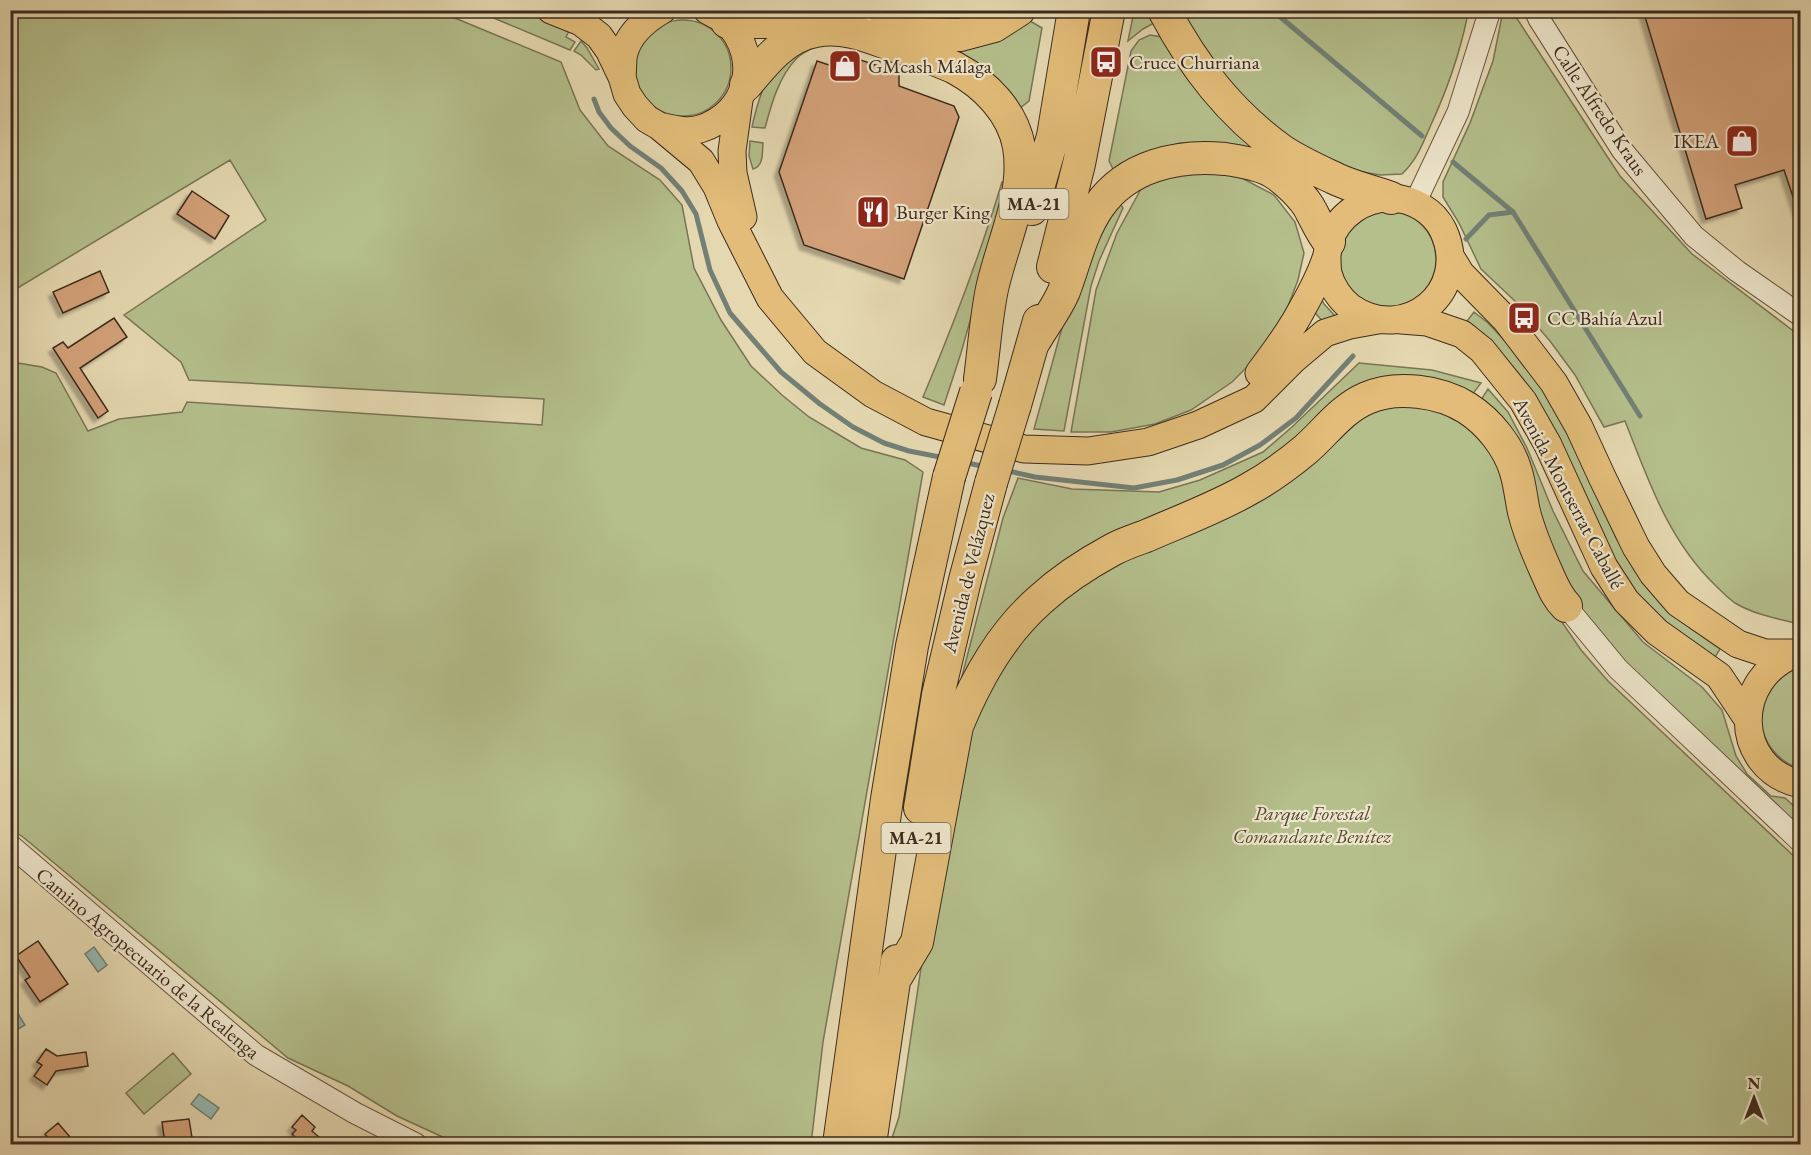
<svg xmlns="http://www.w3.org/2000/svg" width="1811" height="1155" font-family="'EB Garamond',serif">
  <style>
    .green { fill: #b4bf8c; stroke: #787555; stroke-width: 1.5 }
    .water { fill: #96b9b1; stroke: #728076; stroke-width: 1.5 }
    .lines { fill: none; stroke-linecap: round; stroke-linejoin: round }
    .stream { stroke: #728076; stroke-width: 5 }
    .building { fill: #d3a179; stroke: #3d2b1e; stroke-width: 1.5; filter: url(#shadow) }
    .minor-casing { stroke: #675642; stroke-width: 23 }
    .major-casing { stroke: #3d2b1e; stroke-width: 29 }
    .highway-casing { stroke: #3d2b1e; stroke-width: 34 }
    .minor { stroke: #eee6cc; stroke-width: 21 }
    .major { stroke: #e2bc78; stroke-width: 27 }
    .highway { stroke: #e2bc78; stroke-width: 32 }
    .highway-bridge-casing { stroke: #3d2b1e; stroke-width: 34; stroke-linecap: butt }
    .highway-bridge { stroke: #e2bc78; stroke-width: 32 }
    .labels { text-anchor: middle; stroke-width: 4.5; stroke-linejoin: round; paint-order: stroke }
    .shield { fill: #eee6cc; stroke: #726352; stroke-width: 1.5 }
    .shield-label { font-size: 18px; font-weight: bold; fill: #3d2b1e }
    .poi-label { font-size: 20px; fill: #3d2b1e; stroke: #eee6cc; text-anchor: start }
    .street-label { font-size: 20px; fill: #3d2b1e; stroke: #eee6cc }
    .park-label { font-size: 20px; font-style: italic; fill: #554934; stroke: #eee6cc }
  </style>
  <defs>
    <filter id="shadow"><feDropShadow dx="-4.5" dy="4.5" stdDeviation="1.5" flood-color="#0004"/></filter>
  </defs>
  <rect width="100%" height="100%" fill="#e5d8b0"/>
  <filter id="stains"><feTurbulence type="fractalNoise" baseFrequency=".00333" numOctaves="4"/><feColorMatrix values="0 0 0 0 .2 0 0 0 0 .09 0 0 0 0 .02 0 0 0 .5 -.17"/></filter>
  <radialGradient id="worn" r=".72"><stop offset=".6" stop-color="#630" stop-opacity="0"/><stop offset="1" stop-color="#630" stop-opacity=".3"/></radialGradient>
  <!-- green -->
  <path class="green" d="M1461 10 1467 18C1459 57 1447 90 1430 127 1422 145 1417 160 1402 174L1380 175 1346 169 1313 155 1272 125 1231 87 1178 11Z
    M10 11H438L561 62 580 110 608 146 660 180 682 205 694 268 721 320 751 366 782 395 809 417 861 448 905 460 923 472 823 1042 811 1144H453L447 1139 397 1116 348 1086 288 1058 23 837 11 829V362L42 367 56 373 88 431 119 419 182 412 187 402 542 425 544 399 189 380 181 362 124 315 266 220 230 160 16 289 10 280Z
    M477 11H524L570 29 566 37 575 42 570 50Z
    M1134 11H1149L1156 22 1143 29 1128 41Z
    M1503 11H1512L1620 176 1692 254 1800 336V624C1779 619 1755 615 1735 603 1728 598 1721 591 1715 585 1668 540 1648 479 1625 421L1604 427 1575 375 1550 341 1516 302 1481 269 1459 223 1443 197V182L1470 123 1493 61Z
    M635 68a48 48 0 1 1 96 0a48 48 0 1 1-96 0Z
    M1030 21 1042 28 1029 101 1020 108 957 52 992 43Z
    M1150 35 1162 37 1260 152 1204 143H1180L1144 155 1120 169H1113L1109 161 1131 51 1139 40Z
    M581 41 587 48 599 69 596 70 581 55 574 51Z
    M822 44C813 48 804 51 797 58 779 76 771 105 765 128L752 127C756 108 766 71 782 59 790 53 812 47 822 44Z
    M750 141 763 143C762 153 764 166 753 169L749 156Z
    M1187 172 1236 175 1274 195 1295 222 1304 253 1298 280 1283 319 1259 355 1232 382 1191 410 1155 424 1111 432H1071L1096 290 1117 233 1141 189 1159 179Z
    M1002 182H1009L961 353 944 405 923 397C953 326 980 255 1002 182Z
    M1116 198 1123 208 1099 261 1091 286 1064 431 1034 429 1068 306Z
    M1340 259a48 48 0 1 1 96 0a48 48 0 1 1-96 0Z
    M1318 292 1324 304 1337 318 1324 323 1310 307Z
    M1474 312 1488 323 1521 358 1564 421 1616 538 1635 571 1665 608 1690 628 1720 649 1714 659 1654 614 1628 583 1474 326 1467 321Z
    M1359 363 1432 370 1481 383 1468 400 1403 385 1266 470 1091 553 954 707 1003 518 1018 478 1072 489 1159 492 1200 480 1263 452 1292 427Z
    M1488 389 1508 412 1527 448 1553 511 1583 571 1643 642 1702 687 1722 710 1736 756 1747 774 1771 796 1785 798 1796 808 1800 815V827L1613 651 1570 596 1477 406Z
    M1425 398 1485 432 1557 615 1581 650 1608 681 1800 862V1144H890L899 1117 931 900 955 766 991 672 1062 592 1346 418Z
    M1800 667V769C1760 755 1747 708 1779 678 1785 673 1793 670 1800 667Z
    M173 1053 191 1074 144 1114 126 1093Z"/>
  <!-- water -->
  <path class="water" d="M94 947 107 965 98 972 85 954Z
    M12 1004 25 1025 15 1031 11 1024V1006Z
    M199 1094 219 1108 211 1119 191 1104Z"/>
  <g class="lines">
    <!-- stream -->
    <path class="stream" d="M1272 10 1422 136
      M594 99 599 112 611 128 630 146 661 168 682 191 696 214 710 270 730 313 781 372 820 404 853 427 884 443 909 451 945 458
      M1453 162 1513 212 1640 416
      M1466 239 1489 215 1513 212
      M963 462 986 467
      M1004 470 1035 477 1134 488 1177 480 1223 465 1260 445 1296 418 1353 356"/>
  </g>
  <!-- building -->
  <path class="building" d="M1643 10H1800V211L1798 212 1784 170 1735 185 1742 208 1706 219Z
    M837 52 899 73V86L954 106 959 117 904 279 804 245 779 172 817 61 832 66Z
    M192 191 229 216 215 239 177 214Z
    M100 271 109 292 63 313 53 292Z
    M114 318 127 337 80 368 108 411 98 418 53 348 63 342 68 348Z
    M38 941 68 984 40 1002 25 980 30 977 16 956Z
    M46 1049 57 1056 86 1052 88 1066 56 1071 47 1085 34 1076 42 1065 37 1062Z
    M302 1115 315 1127 312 1131 327 1144H288L295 1137 292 1134 296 1130 292 1127Z
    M189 1119 193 1144H165L162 1122Z
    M58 1123 76 1144H53L45 1134Z"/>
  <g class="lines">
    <!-- minor casing -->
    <g class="minor-casing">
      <path id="minor" d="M851 10 876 20
        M1535 10 1539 19 1622 150 1694 236 1737 271 1800 315
        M1415 203 1458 112 1490 10
        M1566 606 1618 669 1800 841
        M10 845 256 1055 355 1113 416 1144"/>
    </g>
    <!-- major casing -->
    <g class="major-casing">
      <path id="major" d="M551 10 581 22 599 36 609 50 622 77 627 94 635 106 647 119 659 126 701 161 717 187 731 221 770 298 815 352 873 394 926 422 1024 449 1088 451 1148 442 1198 425 1254 399 1293 360 1325 333 1350 325 1378 320
        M622 77C623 70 622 60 624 53 629 33 645 20 662 10
        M739 100 732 151 733 173 743 217
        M659 126C673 129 687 133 700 129 749 114 762 58 727 22 721 17 714 14 707 10
        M1450 256 1461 274 1506 320 1554 383 1579 427 1602 477 1636 547 1653 574 1678 603 1738 644 1765 653H1795
        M1401 320 1427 322 1462 334 1482 350 1523 401 1548 445 1604 567 1626 601 1657 632 1719 676 1747 718
        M1259 373C1275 352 1290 332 1302 309 1311 293 1322 272 1327 255 1328 251 1328 246 1329 242 1338 215 1364 197 1392 198 1413 199 1434 211 1443 230 1472 291 1405 346 1350 307 1340 299 1331 286 1328 273 1327 268 1327 261 1327 255
        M1797 653C1731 677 1732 768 1800 784"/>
    </g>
    <!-- highway casing -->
    <g class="highway-casing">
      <path id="highway" d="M1164 10C1194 67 1230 113 1281 150 1297 161 1317 170 1334 178 1352 187 1372 191 1391 198
        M727 22H783L815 13H822
        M886 23 924 34 960 35 994 26 1019 10
        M746 85C765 62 785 36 816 31 843 25 870 37 895 46 915 53 937 59 955 68 985 84 1013 112 1019 147 1027 195 1002 243 992 289 986 318 984 349 980 379
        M1032 209 1053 136 1074 10
        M1053 267 1079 164 1109 10
        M1034 342C1043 326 1057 308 1064 291 1075 262 1081 232 1099 206 1127 166 1178 154 1225 159 1240 161 1259 164 1273 172 1285 179 1305 198 1311 211 1317 222 1321 232 1329 242
        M1015 405 1039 321
        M920 808 938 695 965 580 991 483
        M893 982 917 942 957 726C977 678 1002 633 1041 599 1062 580 1088 563 1112 550 1123 544 1135 540 1146 536 1180 521 1216 508 1249 489 1269 478 1287 465 1305 450 1325 433 1341 409 1367 398 1397 385 1440 391 1467 408 1489 422 1509 447 1516 472 1520 485 1521 498 1524 512 1529 532 1537 551 1546 571 1552 584 1556 596 1566 606
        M839 1144 887 799 912 646 949 477
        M870 1144 897 961"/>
    </g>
    <!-- minor -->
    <use href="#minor" class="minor"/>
    <!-- major -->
    <use href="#major" class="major"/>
    <!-- highway -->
    <use href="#highway" class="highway"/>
    <!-- highway-bridge casing -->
    <g class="highway-bridge-casing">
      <path id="highway-bridge" d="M949 477 976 392
        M991 483 1015 405"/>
    </g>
    <!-- highway-bridge -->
    <use href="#highway-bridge" class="highway-bridge"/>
  </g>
  <!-- icons -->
  <defs>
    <g id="bus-square" transform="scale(1.725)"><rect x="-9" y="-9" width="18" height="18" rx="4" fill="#8f2418" stroke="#eee6cc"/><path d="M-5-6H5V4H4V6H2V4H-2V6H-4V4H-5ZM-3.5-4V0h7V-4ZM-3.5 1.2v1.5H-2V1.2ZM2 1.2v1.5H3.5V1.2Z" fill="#fff"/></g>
    <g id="shop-square" transform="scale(1.725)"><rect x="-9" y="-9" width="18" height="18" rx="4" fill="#8f2418" stroke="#eee6cc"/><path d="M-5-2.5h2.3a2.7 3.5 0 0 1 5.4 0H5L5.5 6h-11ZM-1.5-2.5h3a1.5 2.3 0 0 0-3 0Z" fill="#fff"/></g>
    <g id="restaurant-square" transform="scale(1.725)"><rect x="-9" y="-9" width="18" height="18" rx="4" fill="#8f2418" stroke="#eee6cc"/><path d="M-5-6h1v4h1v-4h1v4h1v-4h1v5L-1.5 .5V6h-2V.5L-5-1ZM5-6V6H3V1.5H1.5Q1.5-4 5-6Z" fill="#fff"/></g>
  </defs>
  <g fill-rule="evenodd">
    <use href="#bus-square" x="1106" y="62"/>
    <use href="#shop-square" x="845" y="66"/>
    <use href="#shop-square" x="1742" y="141"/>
    <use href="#restaurant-square" x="873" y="212"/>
    <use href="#bus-square" x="1524" y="318"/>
  </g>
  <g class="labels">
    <!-- shield labels -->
    <g class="shield">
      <rect x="999.5" y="189" width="69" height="30" rx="4.5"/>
      <rect x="881.5" y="823" width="69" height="30" rx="4.5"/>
    </g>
    <g class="shield-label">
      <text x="1034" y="210">MA-21</text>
      <text x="916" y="844">MA-21</text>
    </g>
    <!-- poi labels -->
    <g class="poi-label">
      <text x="1129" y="69">Cruce Churriana</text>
      <text x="868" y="73">GMcash Málaga</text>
      <text x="1719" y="148" text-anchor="end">IKEA</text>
      <text x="896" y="219">Burger King</text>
      <text x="1547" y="325">CC Bahía Azul</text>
    </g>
    <!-- street labels -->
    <g class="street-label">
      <text transform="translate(1600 110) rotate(56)" y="7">Calle Alfredo Kraus</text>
      <text transform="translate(1569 493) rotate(62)" y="7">Avenida Montserrat Caballé</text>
      <text transform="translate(968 573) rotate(-76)" y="7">Avenida de Velázquez</text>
      <text transform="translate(148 963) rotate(40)" y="7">Camino Agropecuario de la Realenga</text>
    </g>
    <!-- park labels -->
    <g class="park-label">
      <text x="1312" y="820">Parque Forestal<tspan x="1312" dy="23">Comandante Benítez</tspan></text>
    </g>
  </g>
  <!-- margin -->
  <rect width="1811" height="1155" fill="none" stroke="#e5d8b0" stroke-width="36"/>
  <rect x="12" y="12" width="1787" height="1131" fill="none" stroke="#3d2b1e" stroke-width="3"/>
  <rect x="18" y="18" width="1775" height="1119" fill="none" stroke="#3d2b1e" stroke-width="1.5"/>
  <!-- north arrow -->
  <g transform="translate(1754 1098)" stroke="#eee6cc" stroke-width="4.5" paint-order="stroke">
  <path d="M0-4.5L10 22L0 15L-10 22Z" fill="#3d2b1e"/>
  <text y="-9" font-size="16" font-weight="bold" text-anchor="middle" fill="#3d2b1e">N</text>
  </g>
  <rect width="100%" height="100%" filter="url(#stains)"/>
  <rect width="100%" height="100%" fill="url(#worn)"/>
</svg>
